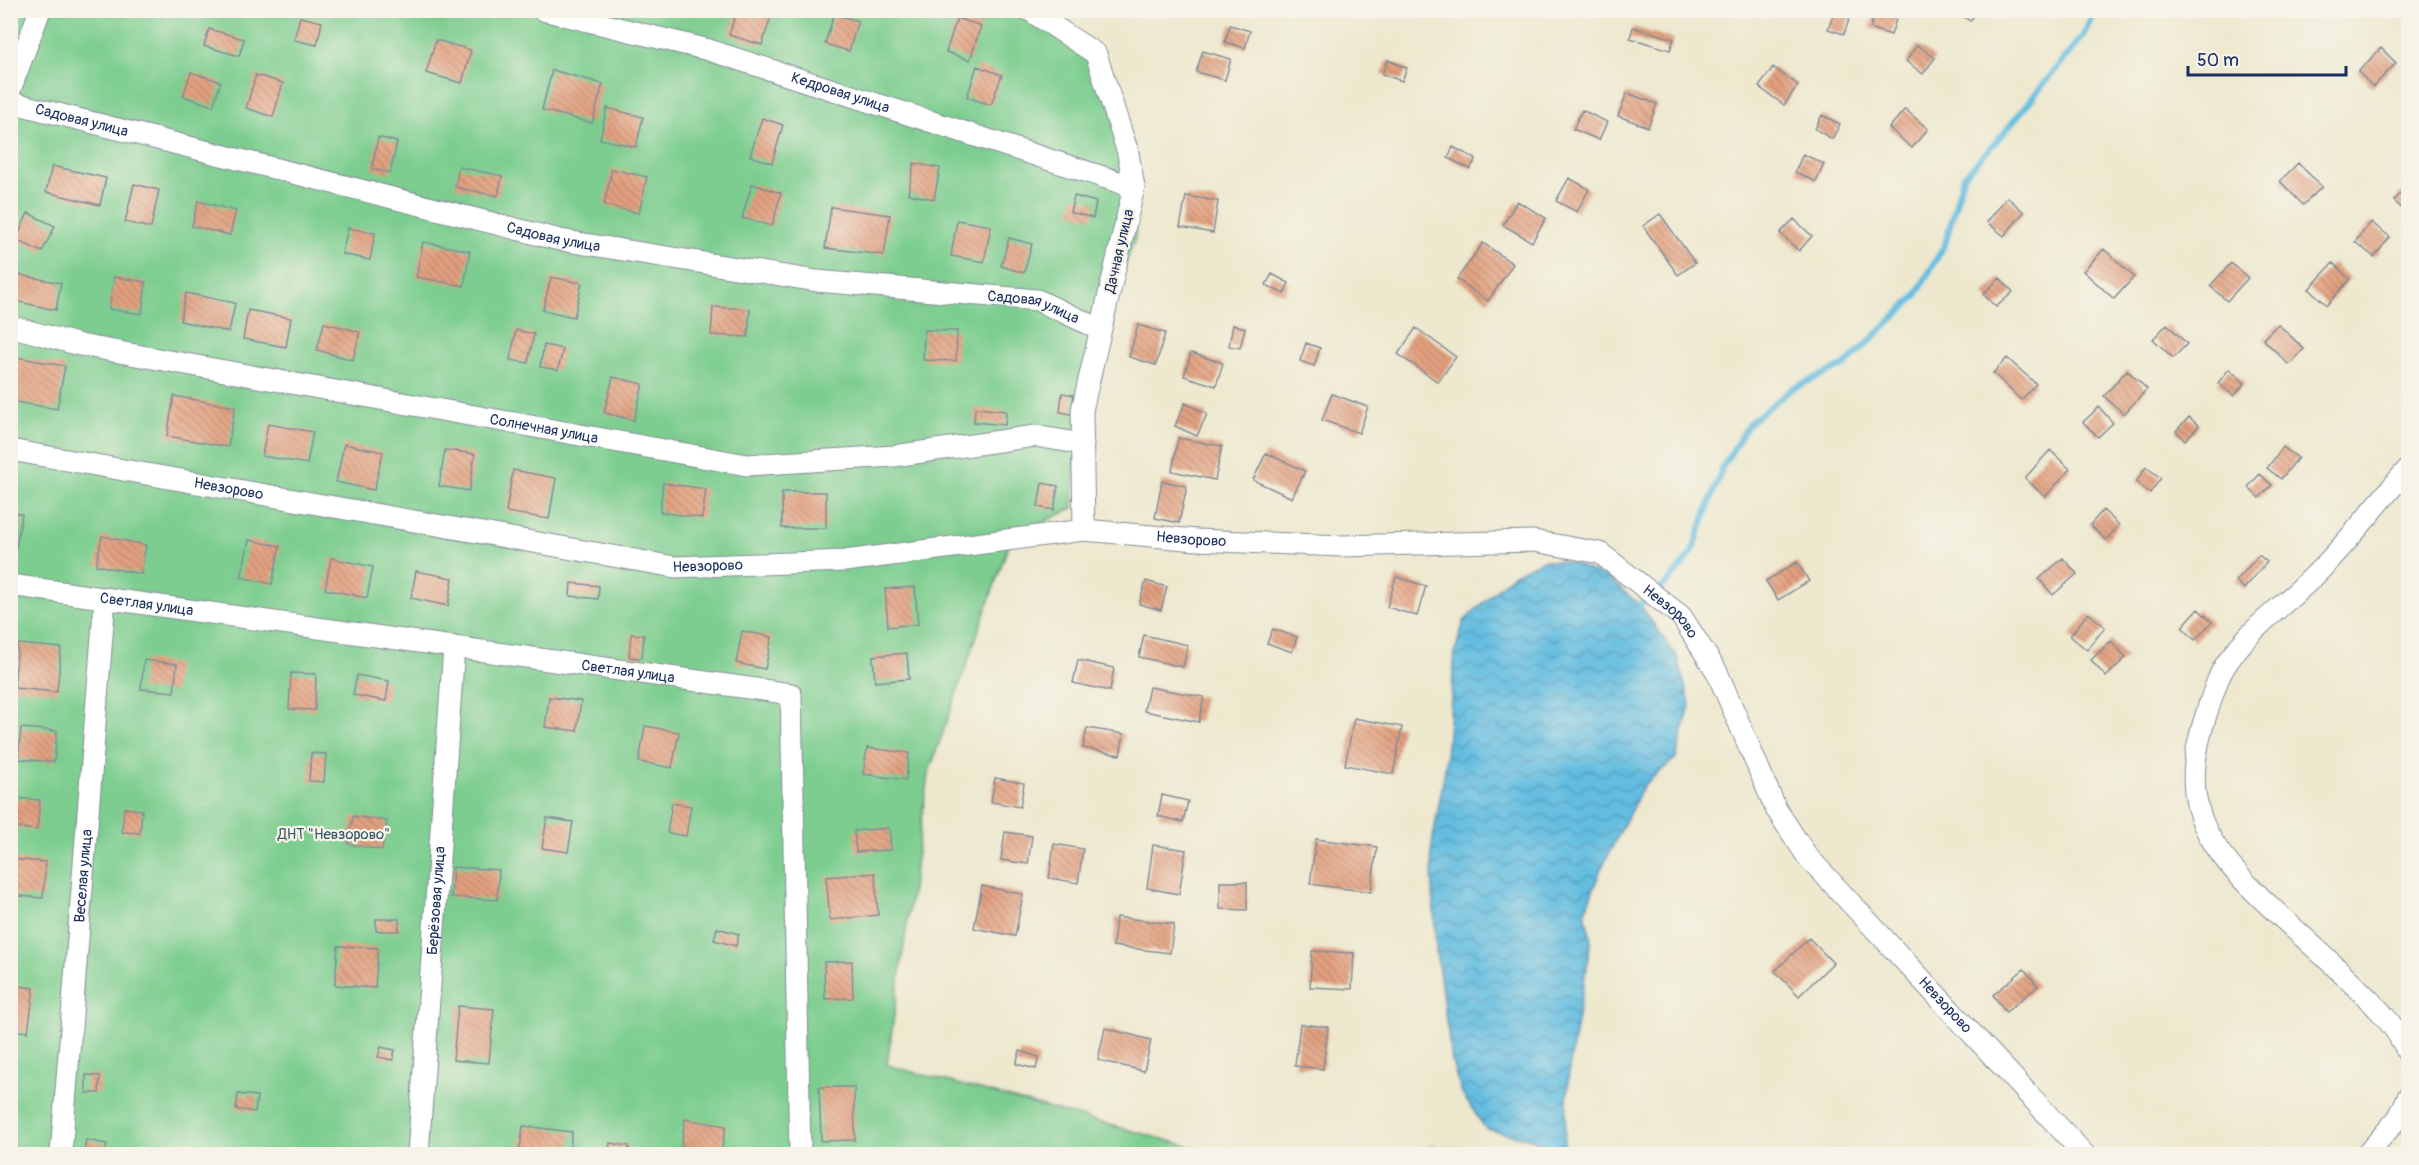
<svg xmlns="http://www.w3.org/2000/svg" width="2419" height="1165" font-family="Pangolin,sans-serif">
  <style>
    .green { fill: #7bcd8f; stroke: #4b7e76; stroke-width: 1.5 }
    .water { fill: url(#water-waves); stroke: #3f769f; stroke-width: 1.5 }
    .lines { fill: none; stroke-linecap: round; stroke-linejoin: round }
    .stream { stroke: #63bde0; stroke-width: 6 }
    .building { fill: url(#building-back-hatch) }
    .minor-casing { stroke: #848c96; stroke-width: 23 }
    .minor { stroke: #fff; stroke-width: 21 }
    .labels { text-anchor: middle; stroke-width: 4.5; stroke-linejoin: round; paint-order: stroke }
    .street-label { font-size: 15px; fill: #1b2f5e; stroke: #f7f3e8 }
    .park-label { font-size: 15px; fill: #33566a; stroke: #f7f3e8 }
  </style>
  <defs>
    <pattern id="water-waves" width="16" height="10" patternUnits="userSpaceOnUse" patternTransform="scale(1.5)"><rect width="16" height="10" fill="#63bde0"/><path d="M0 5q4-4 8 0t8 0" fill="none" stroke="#519ab9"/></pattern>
    <pattern id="building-back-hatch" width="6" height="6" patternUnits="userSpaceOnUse" patternTransform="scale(1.5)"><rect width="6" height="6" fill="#e3a07f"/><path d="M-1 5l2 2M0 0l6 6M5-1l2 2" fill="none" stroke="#b7836b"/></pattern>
  </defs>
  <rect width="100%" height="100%" fill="#f7f3e8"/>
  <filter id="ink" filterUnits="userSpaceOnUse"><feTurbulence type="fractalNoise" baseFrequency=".0167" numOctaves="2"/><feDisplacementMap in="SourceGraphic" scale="12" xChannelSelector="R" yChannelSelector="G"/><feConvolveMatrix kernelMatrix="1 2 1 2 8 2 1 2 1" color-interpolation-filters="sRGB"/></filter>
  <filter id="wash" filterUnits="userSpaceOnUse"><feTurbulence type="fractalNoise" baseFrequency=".008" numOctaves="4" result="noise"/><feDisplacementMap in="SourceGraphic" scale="24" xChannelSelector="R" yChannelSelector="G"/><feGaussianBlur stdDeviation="1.35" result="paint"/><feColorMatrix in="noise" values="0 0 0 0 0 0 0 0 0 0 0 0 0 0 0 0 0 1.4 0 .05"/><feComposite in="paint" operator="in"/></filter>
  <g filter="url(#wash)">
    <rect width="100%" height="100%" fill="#ede8ce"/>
    <!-- green -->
    <path class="green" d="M10 11H1023L1105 70 1136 153 1135 238 1080 390 1073 508 1011 538 928 775 887 1065 1218 1154H11Z
      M1431 1147 1470 1149 1480 1154H1403Z"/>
    <!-- water -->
    <path class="water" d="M1543 560 1569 562 1608 578 1640 605 1678 658 1690 705 1676 758 1644 785 1600 871 1585 912 1591 940 1569 1069 1564 1146 1552 1149 1531 1139 1486 1129 1462 1094 1452 1062 1436 950 1431 851 1445 769 1455 652 1464 621 1512 575Z"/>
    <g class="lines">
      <!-- stream -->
      <path class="stream" d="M1640 605 1668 582 1692 553 1722 468 1749 423 1793 388 1845 365 1915 297 1945 244 1963 177 2003 134 2083 36 2095 10"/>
    </g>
    <g id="blocks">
      <!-- building -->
      <path class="building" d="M737 10H773L762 45 729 35Z
        M1835 10 1851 14 1844 34 1828 29Z
        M1876 10H1899L1891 35 1870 28Z
        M1955 10H1978L1970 21Z
        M834 14 858 21 849 51 825 44Z
        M300 17 322 22 317 45 294 40Z
        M957 18 981 26 970 60 946 52Z
        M1230 25 1250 31 1245 48 1225 42Z
        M1633 27 1674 39 1670 50 1630 38Z
        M209 29 244 39 239 56 204 46Z
        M436 40 471 50 462 83 426 73Z
        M1917 45 1935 58 1923 74 1906 61Z
        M2381 48 2396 63 2373 87 2358 72Z
        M1203 51 1231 59 1225 80 1196 72Z
        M1388 60 1407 68 1402 81 1382 74Z
        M977 66 1002 75 991 105 967 97Z
        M1773 67 1798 85 1784 105 1759 87Z
        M552 70 603 84 592 123 542 110Z
        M191 72 221 82 213 106 183 96Z
        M256 75 283 83 273 117 246 108Z
        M1627 93 1657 104 1648 127 1618 116Z
        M607 108 643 117 636 147 600 139Z
        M1905 109 1928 129 1912 148 1889 128Z
        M1582 110 1607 122 1599 140 1573 129Z
        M1822 115 1840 124 1832 139 1815 129Z
        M762 118 783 125 772 163 750 156Z
        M378 137 397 142 390 173 372 169Z
        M1453 147 1476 159 1470 169 1448 158Z
        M1803 154 1824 164 1816 182 1795 172Z
        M914 163 940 168 934 199 908 194Z
        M2298 163 2322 187 2303 205 2280 181Z
        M52 166 106 178 100 205 46 192Z
        M459 167 502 176 498 196 455 187Z
        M612 169 647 177 639 213 604 205Z
        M1569 178 1589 189 1577 212 1556 201Z
        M134 184 159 190 151 228 125 222Z
        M752 184 781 193 772 226 742 218Z
        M2408 185V214L2394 201Z
        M1074 196 1096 202 1093 218 1070 212Z
        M1186 196 1218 201 1213 233 1180 227Z
        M2007 197 2024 212 2004 236 1987 222Z
        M198 201 236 211 230 235 192 226Z
        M1517 201 1546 218 1532 242 1503 225Z
        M831 207 890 215 884 255 825 248Z
        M28 213 55 226 42 252 16 240Z
        M1660 214 1695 263 1678 275 1643 226Z
        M1794 219 1812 236 1799 251 1780 233Z
        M957 220 991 226 984 262 951 256Z
        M2371 222 2390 237 2374 257 2355 242Z
        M348 228 375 233 370 260 342 254Z
        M1009 238 1032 244 1024 273 1001 266Z
        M423 242 470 251 464 286 416 277Z
        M1483 243 1513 264 1488 301 1457 279Z
        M2104 249 2134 277 2114 299 2083 271Z
        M2231 263 2248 278 2227 301 2210 286Z
        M2333 263 2350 279 2327 305 2309 289Z
        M10 273 61 283 56 310 10 300Z
        M1272 274 1289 283 1284 294 1266 285Z
        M114 277 146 282 142 314 109 309Z
        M551 277 582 283 574 317 543 310Z
        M2000 278 2013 292 1996 307 1983 294Z
        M186 293 235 303 229 332 180 321Z
        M713 307 750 309 748 337 711 335Z
        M248 310 291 318 286 347 243 339Z
        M324 323 360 332 353 360 317 350Z
        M2167 324 2187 344 2173 358 2153 339Z
        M2278 324 2304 349 2289 365 2263 339Z
        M1138 325 1165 333 1156 365 1129 357Z
        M1233 325 1245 328 1240 348 1229 346Z
        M1416 328 1456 357 1438 382 1398 354Z
        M516 330 534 334 528 363 510 360Z
        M924 330 957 331 956 361 923 360Z
        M1306 343 1320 348 1314 366 1300 361Z
        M544 345 563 349 558 370 540 367Z
        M1191 353 1223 363 1216 386 1184 376Z
        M10 356 65 366 57 409 10 401Z
        M2007 358 2036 384 2021 400 1993 373Z
        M2229 369 2245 383 2234 396 2218 383Z
        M2127 370 2147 389 2124 414 2104 396Z
        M613 377 643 384 634 420 604 413Z
        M1062 393 1074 395 1071 414 1060 412Z
        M1332 394 1368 407 1359 433 1322 420Z
        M174 396 235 407 228 447 167 436Z
        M1185 403 1207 414 1197 436 1175 426Z
        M2099 407 2113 423 2098 437 2083 422Z
        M975 408 1006 411 1005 425 974 422Z
        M2189 417 2199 426 2185 440 2176 431Z
        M268 424 313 432 307 464 262 456Z
        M1178 438 1222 446 1215 480 1172 471Z
        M344 444 383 452 374 490 336 482Z
        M2283 447 2298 458 2281 479 2267 468Z
        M445 450 475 454 469 491 439 486Z
        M2050 450 2070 469 2045 497 2025 478Z
        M1266 453 1305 471 1292 498 1253 480Z
        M2146 467 2161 478 2150 493 2136 482Z
        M513 470 556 478 549 519 506 512Z
        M2260 474 2272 485 2259 498 2248 487Z
        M1162 481 1187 486 1179 523 1155 518Z
        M663 483 706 489 702 518 660 512Z
        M1042 483 1058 486 1054 510 1038 507Z
        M782 492H826V528H782Z
        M2103 510 2119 525 2106 540 2090 525Z
        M10 512 22 514 15 552 10 551Z
        M102 536 146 545 141 574 96 565Z
        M249 540 280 546 272 584 241 577Z
        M2259 555 2267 562 2244 589 2236 581Z
        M331 558 373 567 367 598 325 589Z
        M2063 558 2077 574 2053 595 2039 579Z
        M1797 562 1809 581 1778 600 1766 581Z
        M416 571 453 578 448 606 411 598Z
        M1396 577 1426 586 1417 616 1387 607Z
        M1146 581 1167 587 1161 610 1139 604Z
        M571 583 599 586 598 599 570 596Z
        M915 587 918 624 888 627 885 589Z
        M2198 609 2212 622 2195 640 2182 627Z
        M2088 613 2105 627 2087 650 2070 636Z
        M1273 629 1297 637 1292 652 1267 643Z
        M742 631 772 637 765 669 736 663Z
        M631 634 644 635 642 658 629 657Z
        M1144 635 1188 645 1183 667 1139 657Z
        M2111 641 2126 657 2106 677 2091 660Z
        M18 644 61 648 57 692 14 688Z
        M907 653 909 679 875 682 873 656Z
        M144 660 177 664 174 692 141 689Z
        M1078 660 1114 668 1110 691 1073 683Z
        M291 673 316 674 315 710 289 709Z
        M357 675 389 681 386 701 353 695Z
        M1149 687 1204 697 1199 722 1144 711Z
        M549 697 581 701 577 731 545 727Z
        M1354 718 1402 727 1393 774 1345 765Z
        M645 726 679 732 672 768 639 762Z
        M21 728 57 731 54 762 18 759Z
        M1087 728 1124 734 1120 755 1083 748Z
        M867 748 909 753 906 780 863 774Z
        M311 753 326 754 324 782 309 781Z
        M995 778 1024 783 1020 807 991 802Z
        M1162 795 1188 801 1183 822 1158 816Z
        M10 798 40 800 37 830 10 827Z
        M672 803 691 806 686 836 667 833Z
        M124 808 142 810 140 833 122 832Z
        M353 816 387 821 382 850 348 844Z
        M547 818 573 822 568 852 542 848Z
        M889 828 891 850 856 852 854 831Z
        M1005 832 1032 836 1028 864 1001 860Z
        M1316 839 1377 847 1371 892 1310 884Z
        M1054 844 1083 849 1078 883 1049 878Z
        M1153 845 1186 850 1179 894 1147 888Z
        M10 859 46 862 43 898 10 895Z
        M453 867 499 870 497 900 451 897Z
        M875 873 878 915 830 920 826 877Z
        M1220 882H1247V910L1220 909Z
        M982 886 1023 894 1015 936 974 928Z
        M1116 917 1174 924 1170 953 1113 946Z
        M376 919H399V931H376Z
        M717 928 739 934 736 946 714 940Z
        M1809 938 1833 963 1799 996 1775 971Z
        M338 946 378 948 375 988 335 985Z
        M1312 951 1354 953 1352 989 1310 987Z
        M852 961 853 998 825 999 824 962Z
        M2024 969 2038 986 2006 1012 1993 995Z
        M10 985 34 988 28 1032 10 1030Z
        M458 1006 494 1009 489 1063 453 1060Z
        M1300 1024 1328 1027 1323 1069 1295 1066Z
        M1105 1028 1151 1040 1144 1071 1098 1060Z
        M381 1047 395 1050 393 1060 378 1057Z
        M1020 1051 1039 1057 1036 1069 1016 1064Z
        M86 1075 100 1076 99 1093H86Z
        M819 1087H854L855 1140 821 1141Z
        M238 1094 257 1096 255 1112 236 1109Z
        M685 1119 726 1126 721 1153 681 1146Z
        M523 1126 572 1132 569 1154 520 1149Z
        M86 1140 107 1144 105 1154 84 1152Z
        M610 1143 629 1146 628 1154H608Z"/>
    </g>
  </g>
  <g filter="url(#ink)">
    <use href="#blocks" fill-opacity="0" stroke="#848c96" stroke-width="1.5"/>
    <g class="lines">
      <!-- minor casing -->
      <g class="minor-casing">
        <g id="minor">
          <path id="s1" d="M543 10 709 50 1134 187"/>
          <path d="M1029 10 1096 54 1128 153 1134 187 1082 410 1084 530"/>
          <path d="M10 90 40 10"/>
          <path id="s2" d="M10 102 560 240 817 281 1037 300 1100 329"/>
          <path id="s3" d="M10 326 80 345 747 465 894 456 1035 436 1083 444"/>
          <path id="s4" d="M10 450 675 567 845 561 1084 530 1197 540 1341 546 1534 541 1600 553 1681 616 1717 672 1776 809 1807 856 2084 1154"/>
          <path d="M2408 469C2378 502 2351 539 2319 571 2289 602 2253 625 2229 660 2217 676 2212 697 2206 715 2179 797 2199 838 2259 896 2290 926 2322 953 2352 983 2374 1004 2396 1025 2408 1053"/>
          <path id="s5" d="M10 585 791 694 800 1154"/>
          <path id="s6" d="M61 1154 105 598"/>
          <path id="s7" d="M418 1154 454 647"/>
          <path d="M2367 1154 2399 1117 2408 1097"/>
        </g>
      </g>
      <!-- minor -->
      <use href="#minor" class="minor"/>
    </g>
  </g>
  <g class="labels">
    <!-- street labels -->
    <g class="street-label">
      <text dy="5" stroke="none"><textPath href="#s1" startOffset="309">Кедровая улица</textPath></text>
      <text dy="5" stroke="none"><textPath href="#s2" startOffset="74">Садовая улица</textPath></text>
      <text dy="5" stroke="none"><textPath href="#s2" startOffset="560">Садовая улица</textPath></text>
      <text transform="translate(1119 251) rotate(-77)" y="5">Дачная улица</text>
      <text dy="5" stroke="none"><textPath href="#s2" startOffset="1046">Садовая улица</textPath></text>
      <text dy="5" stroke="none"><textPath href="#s3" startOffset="544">Солнечная улица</textPath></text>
      <text dy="5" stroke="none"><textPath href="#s4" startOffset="222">Невзорово</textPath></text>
      <text dy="5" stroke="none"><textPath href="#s4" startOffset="1194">Невзорово</textPath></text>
      <text dy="5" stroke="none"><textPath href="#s4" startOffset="708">Невзорово</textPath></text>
      <text dy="5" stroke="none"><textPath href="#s5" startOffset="138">Светлая улица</textPath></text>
      <text dy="5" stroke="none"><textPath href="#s4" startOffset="1696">Невзорово</textPath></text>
      <text dy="5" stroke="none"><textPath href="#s5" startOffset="624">Светлая улица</textPath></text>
      <text dy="5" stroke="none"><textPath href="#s6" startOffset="279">Веселая улица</textPath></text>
      <text dy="5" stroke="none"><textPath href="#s7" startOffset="254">Берёзовая улица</textPath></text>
      <text dy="5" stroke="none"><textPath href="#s4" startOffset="2182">Невзорово</textPath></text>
    </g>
    <!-- park labels -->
    <g class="park-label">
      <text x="334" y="839">ДНТ "Невзорово"</text>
    </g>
  </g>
  <!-- margin -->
  <rect width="2419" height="1165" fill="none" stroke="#f7f3e8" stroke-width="36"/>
  <!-- scale -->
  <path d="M2188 66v9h158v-9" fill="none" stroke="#1b2f5e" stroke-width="3"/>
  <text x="2197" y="66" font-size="18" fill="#1b2f5e" stroke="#f7f3e8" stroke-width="4.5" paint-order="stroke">50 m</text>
</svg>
